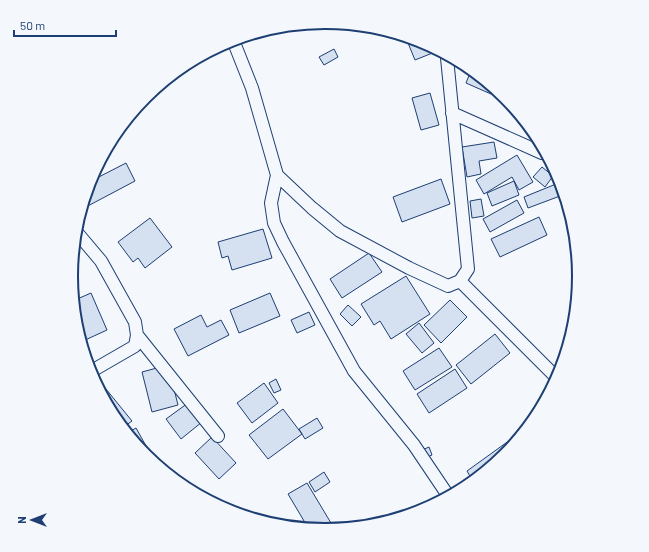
<svg xmlns="http://www.w3.org/2000/svg" width="649" height="552" font-family="Barlow,sans-serif">
  <style>
    .building { fill: #d5e0f0; stroke: #1d3f73 }
    .lines { fill: none; stroke-linecap: round; stroke-linejoin: round }
    .street-casing { stroke: #1d3f73; stroke-width: 14 }
    .street { stroke: #f4f7fb; stroke-width: 12 }
    .rim { fill: none; stroke: #1d3f73; stroke-width: 2 }
  </style>
  <rect width="100%" height="100%" fill="#f4f7fb"/>
  <!-- building -->
  <path class="building" d="M415 40 422 41 434 49 435 52 415 60 408 43Z
    M334 49 338 57 324 65 319 57Z
    M470 73 493 89 491 94 466 83Z
    M430 93 439 125 421 130 412 98Z
    M494 142 497 158 479 161 481 174 467 177 462 147Z
    M517 155 533 182 519 190 512 177 484 194 476 180Z
    M126 163 135 181 84 208 89 182Z
    M542 167 553 176 545 187 533 177Z
    M441 179 450 204 402 222 393 197Z
    M514 181 519 195 492 206 487 193Z
    M556 184 560 196 528 208 524 197Z
    M481 199 484 216 472 218 470 201Z
    M517 200 524 213 490 232 483 219Z
    M539 217 547 235 500 257 491 239Z
    M150 218 172 247 145 268 138 258 133 262 118 242Z
    M263 229 272 258 232 270 228 256 222 258 218 242Z
    M369 253 382 272 342 298 330 279Z
    M406 276 430 314 391 339 380 321 374 325 361 304Z
    M91 293 107 330 83 341 75 300Z
    M270 293 280 316 239 333 230 310Z
    M450 300 467 317 441 343 424 325Z
    M348 305 361 317 352 326 340 314Z
    M309 312 315 325 297 333 291 320Z
    M201 315 207 327 221 320 229 335 188 356 174 329Z
    M419 323 434 343 422 353 406 334Z
    M495 334 510 353 471 384 456 365Z
    M439 348 452 367 415 390 403 371Z
    M168 365 178 405 152 412 142 372Z
    M455 369 467 388 429 413 417 394Z
    M97 378 132 421 125 426 95 380Z
    M276 379 281 390 274 393 269 383Z
    M264 383 278 403 252 423 237 403Z
    M188 403 202 422 181 439 166 419Z
    M283 409 302 434 268 459 249 435Z
    M317 418 323 428 305 439 299 429Z
    M136 428 150 453 145 456 129 432Z
    M212 437 236 463 219 479 195 453Z
    M510 440 512 443 504 456 471 478 467 471Z
    M429 447 432 455 423 459 420 451Z
    M324 472 330 482 315 492 309 482Z
    M307 483 334 528 324 530 307 526 288 494Z"/>
  <g class="lines">
    <!-- street casing -->
    <g class="street-casing">
      <path id="street" d="M233 40 252 88 277 175 271 203 274 223 283 242 354 371 414 445 447 494
        M452 113 542 153
        M277 175 312 208 340 231 409 268 448 286 460 281 468 269 447 58
        M79 235 101 261 135 322 137 335 135 346 90 372
        M460 281 556 377
        M137 335 218 436"/>
    </g>
    <!-- street -->
    <use href="#street" class="street"/>
  </g>
  <!-- crop -->
  <path d="M0 0H649V552H0ZM78 276a247 247 0 1 1 494 0a247 247 0 1 1-494 0Z" fill="#f4f7fb" fill-rule="evenodd"/>
  <path class="rim" d="M78 276a247 247 0 1 1 494 0a247 247 0 1 1-494 0Z"/>
  <!-- north arrow -->
  <g transform="translate(32 520) rotate(270)" stroke="#f4f7fb" stroke-width="3" paint-order="stroke">
  <path d="M0-3L7 15L0 10L-7 15Z" fill="#1d3f73"/>
  <text y="-6" font-size="11" font-weight="bold" text-anchor="middle" fill="#1d3f73">N</text>
  </g>
  <!-- scale -->
  <path d="M14 30v6h102v-6" fill="none" stroke="#1d3f73" stroke-width="2"/>
  <text x="20" y="30" font-size="12" fill="#1d3f73" stroke="#f4f7fb" stroke-width="3" paint-order="stroke">50 m</text>
</svg>
